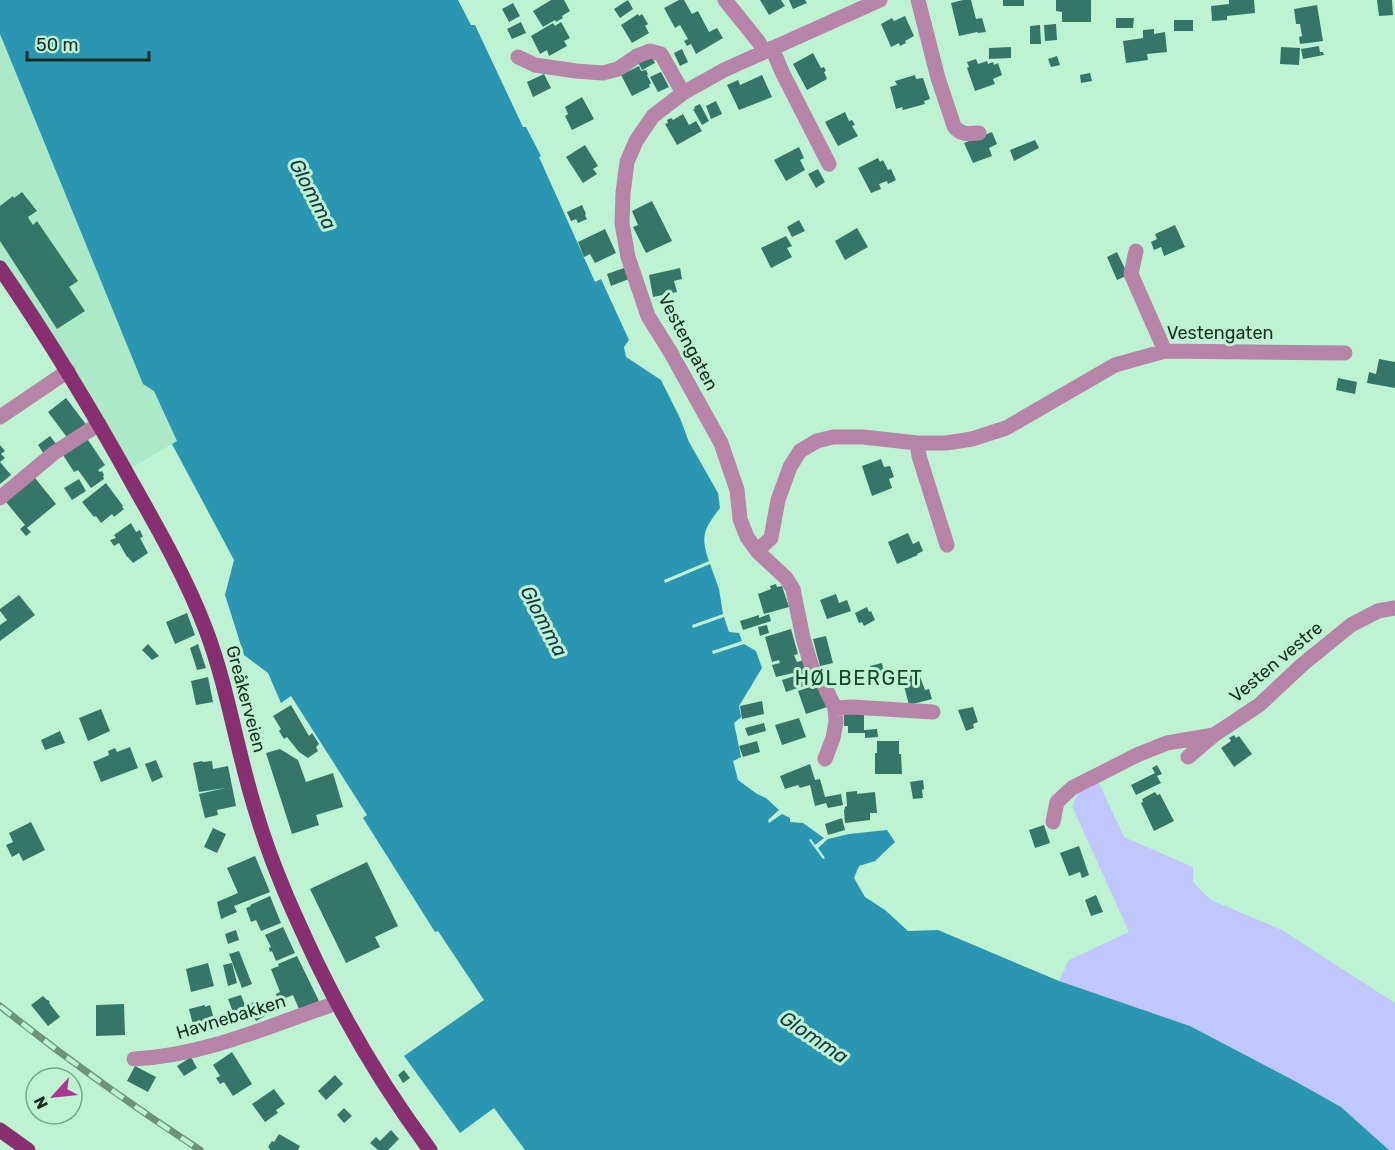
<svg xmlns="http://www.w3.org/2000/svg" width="1395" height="1150" font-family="Rubik,sans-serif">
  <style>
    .built { fill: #ace9c6 }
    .green { fill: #c0c7fc }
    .water { fill: #2a96b2 }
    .building { fill: #367669 }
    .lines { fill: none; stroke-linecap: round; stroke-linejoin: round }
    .minor { stroke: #b684a6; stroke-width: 15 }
    .major { stroke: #882f72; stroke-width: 15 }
    .rail-casing { stroke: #6d927c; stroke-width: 7 }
    .rail { stroke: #bdf3d3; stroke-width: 4.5; stroke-dasharray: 14; stroke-linecap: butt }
    .labels { text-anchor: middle; stroke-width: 6; stroke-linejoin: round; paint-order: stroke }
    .street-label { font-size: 18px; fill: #182c21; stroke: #bdf3d3 }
    .water-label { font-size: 20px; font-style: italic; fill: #17363f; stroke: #bdf3d3 }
    .neighbourhood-label { font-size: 20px; letter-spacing: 1.5px; fill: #11452d; stroke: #bdf3d3 }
  </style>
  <rect width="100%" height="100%" fill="#bdf3d3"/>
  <!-- built -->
  <path class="built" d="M0 34 143 383 154 390 177 441 126 471 0 268Z"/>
  <!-- green -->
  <path class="green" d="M1098 781 1124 837 1193 867V882L1211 900 1282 930 1395 1003V1150H1389L1341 1107 1293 1080 1190 1026 1059 981 1069 960 1129 932 1072 806 1080 789Z"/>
  <!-- water -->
  <path class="water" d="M0 0H458L471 25H475L523 127H526L541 156 539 157 595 282 601 279 629 340 624 347 626 357 661 380 680 418 689 442 718 493 720 508C704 529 700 535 709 561L664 580 665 583 710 564 719 589 723 614 692 625 693 628 724 617 729 632 739 633 742 641 712 651 713 654 744 644 756 651 762 668 739 706 741 717 734 723 741 757 733 761 738 780 757 794 766 798 779 810 768 820 769 823 782 814 790 818V822L803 823 824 838 815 845 811 839 809 840 823 859 825 858 818 848 828 839 849 834 887 830 895 842 875 861 859 866 854 878 865 897 885 910 908 931 938 930 1059 981 1190 1026 1293 1080 1341 1107 1389 1150H525L494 1108 460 1133 404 1056 484 1000 438 931 435 932 363 818 367 815 291 696 281 703 268 673 244 655 225 595 234 560 172 444 177 441 154 391 143 384 0 34Z"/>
  <!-- building -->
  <path class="building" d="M551 0H564L570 11 562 16 563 18 556 22 555 20 543 27 533 11Z
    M628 0 633 9 620 18 614 9Z
    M679 0H684L692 14 698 11 709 32 717 28 723 38 696 54 691 44 687 46 684 41 688 39 680 25 675 28 664 8Z
    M760 0H781L785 6 769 15Z
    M789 0H805L807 3 793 9Z
    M963 0H971L976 19 982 18 986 32 978 33 977 32 959 36 951 3Z
    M1003 0H1024V6H1003Z
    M1056 0H1091V22H1062V12L1056 11Z
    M1229 0H1254L1255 13 1227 16V20L1212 21 1211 6 1229 4Z
    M1377 0H1392L1393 15 1379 16Z
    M513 3 520 16 509 22 502 9Z
    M1317 5 1323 41 1300 44 1299 37 1302 36 1300 24H1296L1294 9Z
    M638 14 639 16 642 14 648 24 645 26 649 33 632 43 621 25Z
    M905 16 914 36 905 41 906 43 900 46 899 43 891 47 881 24 892 18 894 21Z
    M1116 18H1134L1133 28H1116Z
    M1174 20H1193V31H1174Z
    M521 22 526 33 512 39 507 29Z
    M561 22 570 38 564 41 567 46 549 56 547 50 540 54 531 36 553 23 555 26Z
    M1056 24 1057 40 1045 41 1044 25Z
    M1040 25 1041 44H1030V26Z
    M1154 29V34L1165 32 1167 52 1147 54 1148 60 1126 63 1123 41 1143 38V30Z
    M1319 46 1320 52H1323L1324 55 1303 59 1301 49Z
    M1011 47V58L989 59V48Z
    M1281 47 1300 48 1299 65 1280 64Z
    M682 49 688 62 680 66 674 53Z
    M813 53 821 68 824 67 826 71 824 72 827 79 807 90 793 64Z
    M651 55 655 63 642 70 638 62Z
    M1057 56 1060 65 1051 67 1048 59Z
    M976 59 978 64 987 61 988 64 993 62 994 65 998 63 1002 75 993 79 995 84 975 91 967 68 969 67 967 62Z
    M639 66 641 71 646 70 648 74 647 75 651 83 649 85 650 87 632 96 621 75Z
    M661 72 669 87 658 92 650 77Z
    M1090 73 1092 81 1081 83 1080 75Z
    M544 74 551 88 533 97 527 82Z
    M762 75 772 97 739 110 727 85 738 80 740 85Z
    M915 75 916 79 923 78 930 99 924 101 925 104 903 110 902 107 896 109 890 87 897 85 895 81Z
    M582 97 594 119 572 130 565 116 568 114 565 107Z
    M716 101 722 114 711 119 706 106Z
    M700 104 709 121 702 125 693 109H695L694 107Z
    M845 112 849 121 852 120 855 125 852 126 858 136 838 146 825 122Z
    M683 114 689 125 696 121 702 131 677 145 665 124 668 123 667 120 671 118 673 120Z
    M992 132 997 144 989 148 992 156 973 163 964 143Z
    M1035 140 1039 148 1014 161 1010 150Z
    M585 145 598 166 593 169 597 174 583 183 566 157Z
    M799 147 804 158 800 160 805 170 786 181 774 160Z
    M878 158 880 162 883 160 888 170 891 169 896 180 888 184 887 181 879 184 881 189 871 193 858 168Z
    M818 169 825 182 816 188 808 174Z
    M22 192 37 211 28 217 29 219 33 225 37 221 78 281 69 287 85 311 57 329 0 241V206L13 196 14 198Z
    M652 201 672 241 646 253 633 227 638 225 632 211Z
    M582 205 586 214 585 215 587 219 578 223 576 219 571 221 567 212Z
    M799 220 805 231 792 237 787 227Z
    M1175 225 1185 247 1164 256 1161 247 1154 250 1151 242 1157 239 1155 234Z
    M857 228 868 247 845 260 835 241Z
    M605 229 616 253 595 263 590 254 584 257 578 242Z
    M786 236 792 246 787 248 792 257 771 268 761 248Z
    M1117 252 1128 275 1117 280 1107 257Z
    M624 268 629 279 611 286 607 274Z
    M680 268 682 279 674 281 677 292 653 297 649 275Z
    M1379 359 1395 362V388L1367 383 1369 372 1376 374Z
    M1338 378 1357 382 1355 394 1336 390Z
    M66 398 88 427 69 440 48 412Z
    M50 436 57 445 44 454 38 445Z
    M86 437 105 465 98 470 100 472 102 471 104 475 103 476 104 479 91 488 78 470 74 472 63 455Z
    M0 445 5 451 1 454 5 458 0 462 11 475 0 484Z
    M881 459 884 467 890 466 894 477 889 479 892 488 872 496 862 466Z
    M35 478 56 504 27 528 31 532 26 536 20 529 25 525 6 502Z
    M79 479 86 491 72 500 64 488Z
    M106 483 123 506 122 507 124 509 114 517 112 514 101 523 96 516 94 517 82 502Z
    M131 523 136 532 140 530 143 537 140 538 148 553 133 563 128 557H127L119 543 114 546 110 540 116 538 114 535Z
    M908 533 913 544 919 541 923 551 917 554 918 555 897 564 888 542Z
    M776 584 777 587 782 586 789 607 764 614 758 594 771 589 770 586Z
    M836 594 839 603 847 600 851 611 827 619 820 600Z
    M19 595 35 615 0 641V625L7 620 0 611V609Z
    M867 607 869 612 871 611 875 620 864 626 862 622 859 623 855 613Z
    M187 613 195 635 175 644 166 622Z
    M769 614 771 621 743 630 740 621 759 615V618Z
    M767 625 769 633 760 636 758 627Z
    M791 629 798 654 794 655 797 662 804 660 812 683 786 692 782 680 801 674 794 675 793 673 776 677 772 665 780 663 779 660 772 662 765 637Z
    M826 636 833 663 820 666 813 639Z
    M148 644 159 656 152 660 142 650Z
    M198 644 206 668 197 670 190 648Z
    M882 663 884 674 876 675V670L871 671 870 666Z
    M919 674 925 690 929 689 932 699 909 705 902 678Z
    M208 677 213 702 196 705 191 681Z
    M819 684 827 707 806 714 798 691Z
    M762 701 764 714 742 719 740 706Z
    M291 705 309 736 312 733 319 744 316 747 318 751 308 758 299 752 287 737 284 739 279 731 281 729 273 716Z
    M973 707 978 722 973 724 974 728 966 731 958 710Z
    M101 709 110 731 88 741 79 718Z
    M844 714H864V730L877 729 878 737 865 738V733H848V726H844Z
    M799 718 806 737 782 745 775 725Z
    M764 723 766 731 748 736 745 728Z
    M60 731 65 743 45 750 41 740Z
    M1234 735 1236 738 1239 736 1252 754 1234 767 1221 748 1231 741 1229 738Z
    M757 741 760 752 743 757 739 746Z
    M877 741H899V754H901L902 774H875V753H877Z
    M130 747 138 768 101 782 93 762 109 755 108 751 115 748 117 752Z
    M280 749 298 760 306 782 333 773 343 807 316 815 319 825 292 834 266 753Z
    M156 760 163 777 152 782 145 764Z
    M202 761 203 762 212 761 213 769 228 766 236 806 217 810 218 815 205 818 199 794 225 788 199 792 193 763Z
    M810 764 815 780 820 779 825 797 841 794 843 805 828 808 826 803 815 806 810 785 800 788 798 785 785 789 780 776Z
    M1157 765 1162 774 1157 776 1161 783 1136 795 1131 785 1155 773 1152 768Z
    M923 780 924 789 922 790 923 798 913 799 910 782Z
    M857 791V794L875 792 877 813H870V820L845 823 844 811 845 807 847 806 846 792Z
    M1155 792 1157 795 1160 794 1174 821 1154 831 1141 803 1143 802 1142 799Z
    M842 818 845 830 828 835 825 824Z
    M31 822 45 850 23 861 19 853 12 857 6 845 13 842 9 833Z
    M1044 825 1050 843 1035 848 1029 830Z
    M213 828 226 834 217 853 204 847Z
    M1079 846 1089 875 1082 878 1080 872 1069 876 1060 853Z
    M255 856 270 892 234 906 237 912 221 919 217 902 238 893 227 868Z
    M367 862 398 926 375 937 380 947 346 963 310 889Z
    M1096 895 1103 912 1091 916 1085 900Z
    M270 896 281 923 261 931 256 920 251 922 246 908 251 906 250 905Z
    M283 927 295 953 276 961 272 951 270 952 269 948 271 947 265 935Z
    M236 930 239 940 228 944 225 934Z
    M239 951 252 984 242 988 229 954Z
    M297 956 319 1001 299 1009 293 995 278 1001 276 994 280 992 271 969 279 966 278 964Z
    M208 963 214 986 191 992 186 969Z
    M232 963 237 983 228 986 223 965Z
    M241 995 249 1015 236 1020 228 999Z
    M43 996 47 1000H48L50 1002 49 1003 60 1017 48 1026 31 1005Z
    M257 1001 265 1016 256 1021 248 1004Z
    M124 1004 125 1035 96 1036V1005Z
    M205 1005V1007L210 1005 215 1022 194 1029 189 1009Z
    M232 1052 252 1084 233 1096 224 1082 220 1084 216 1078 220 1076 213 1065Z
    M191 1057 197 1068 184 1076 177 1066Z
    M135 1066 156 1077 148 1092 127 1081Z
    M404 1070 410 1078 403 1083 398 1075Z
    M335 1075 343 1084 326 1100 318 1091Z
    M274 1089 285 1104 276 1110 278 1113 265 1122 252 1104Z
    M344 1108 352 1116 344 1123 337 1115Z
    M391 1130 399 1139 388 1150H378L370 1143 376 1137 380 1141Z
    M279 1134 300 1146 298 1150H270V1149L268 1147 272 1141 274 1142Z"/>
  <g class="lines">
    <!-- minor -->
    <path class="minor" d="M725 0 758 41 764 51
      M918 0 938 78 954 126C960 135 968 134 979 133
      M772 48 782 72 829 164
      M518 57 535 65 576 71 603 73 618 69 637 56 650 51 661 54 683 93
      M1136 251 1131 274 1165 351
      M0 417 68 371
      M917 443 919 456 947 545
      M0 498 54 453 99 424
      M757 551 771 538 778 500 790 467 800 451 817 441 833 437H863L917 443H946L972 439 1006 428 1115 365 1165 351 1345 353
      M835 708 853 707 933 712
      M1188 757 1214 735 1259 705 1303 664 1351 625 1378 611 1395 608
      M825 759 833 738 836 722 835 708 823 683 812 668 803 638 793 589 786 578 757 551 747 537 740 519 737 490 721 443 671 353 648 316 628 257 622 223 623 193 627 162 636 141 653 116 683 93 724 70 880 0
      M1053 822 1057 802 1072 788 1137 755 1167 743 1214 735
      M134 1059C205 1056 270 1025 337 1003"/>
    <!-- major -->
    <path class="major" d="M0 268C49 339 93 412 135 488 161 534 187 580 206 630 228 688 237 752 256 812 272 866 293 912 317 963 349 1029 386 1091 430 1150
      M0 1130 28 1150"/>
    <!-- rail casing -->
    <g class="rail-casing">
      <path id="rail" d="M0 1006C64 1057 131 1105 200 1150"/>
    </g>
    <!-- rail -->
    <use href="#rail" class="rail"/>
  </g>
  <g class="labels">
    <!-- street labels -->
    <g class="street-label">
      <text x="1220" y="339">Vestengaten</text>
      <text transform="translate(688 342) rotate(62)" y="6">Vestengaten</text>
      <text transform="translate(1276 662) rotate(-40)" y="6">Vesten vestre</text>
      <text transform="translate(246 699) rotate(75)" y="6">Greåkerveien</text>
      <text transform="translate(231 1017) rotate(-17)" y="6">Havnebakken</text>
    </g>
    <!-- water labels -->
    <g class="water-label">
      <text transform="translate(313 194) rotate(62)" y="7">Glomma</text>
      <text transform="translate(544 621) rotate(62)" y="7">Glomma</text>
      <text transform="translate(814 1037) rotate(34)" y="7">Glomma</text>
    </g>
    <!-- neighbourhood labels -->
    <g class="neighbourhood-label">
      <text x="859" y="685">HØLBERGET</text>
    </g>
  </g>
  <!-- north arrow -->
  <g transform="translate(54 1096) rotate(243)"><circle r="28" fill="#bdf3d3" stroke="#7ba38c" stroke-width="1.5"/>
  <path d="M0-4.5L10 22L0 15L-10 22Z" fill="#ac3790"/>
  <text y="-9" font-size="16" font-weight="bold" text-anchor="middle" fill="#182c21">N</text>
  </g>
  <!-- scale -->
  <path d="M27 51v9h122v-9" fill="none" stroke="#182c21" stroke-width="3"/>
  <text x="36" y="51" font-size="18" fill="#182c21" stroke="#bdf3d3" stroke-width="4.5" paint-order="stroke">50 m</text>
</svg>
